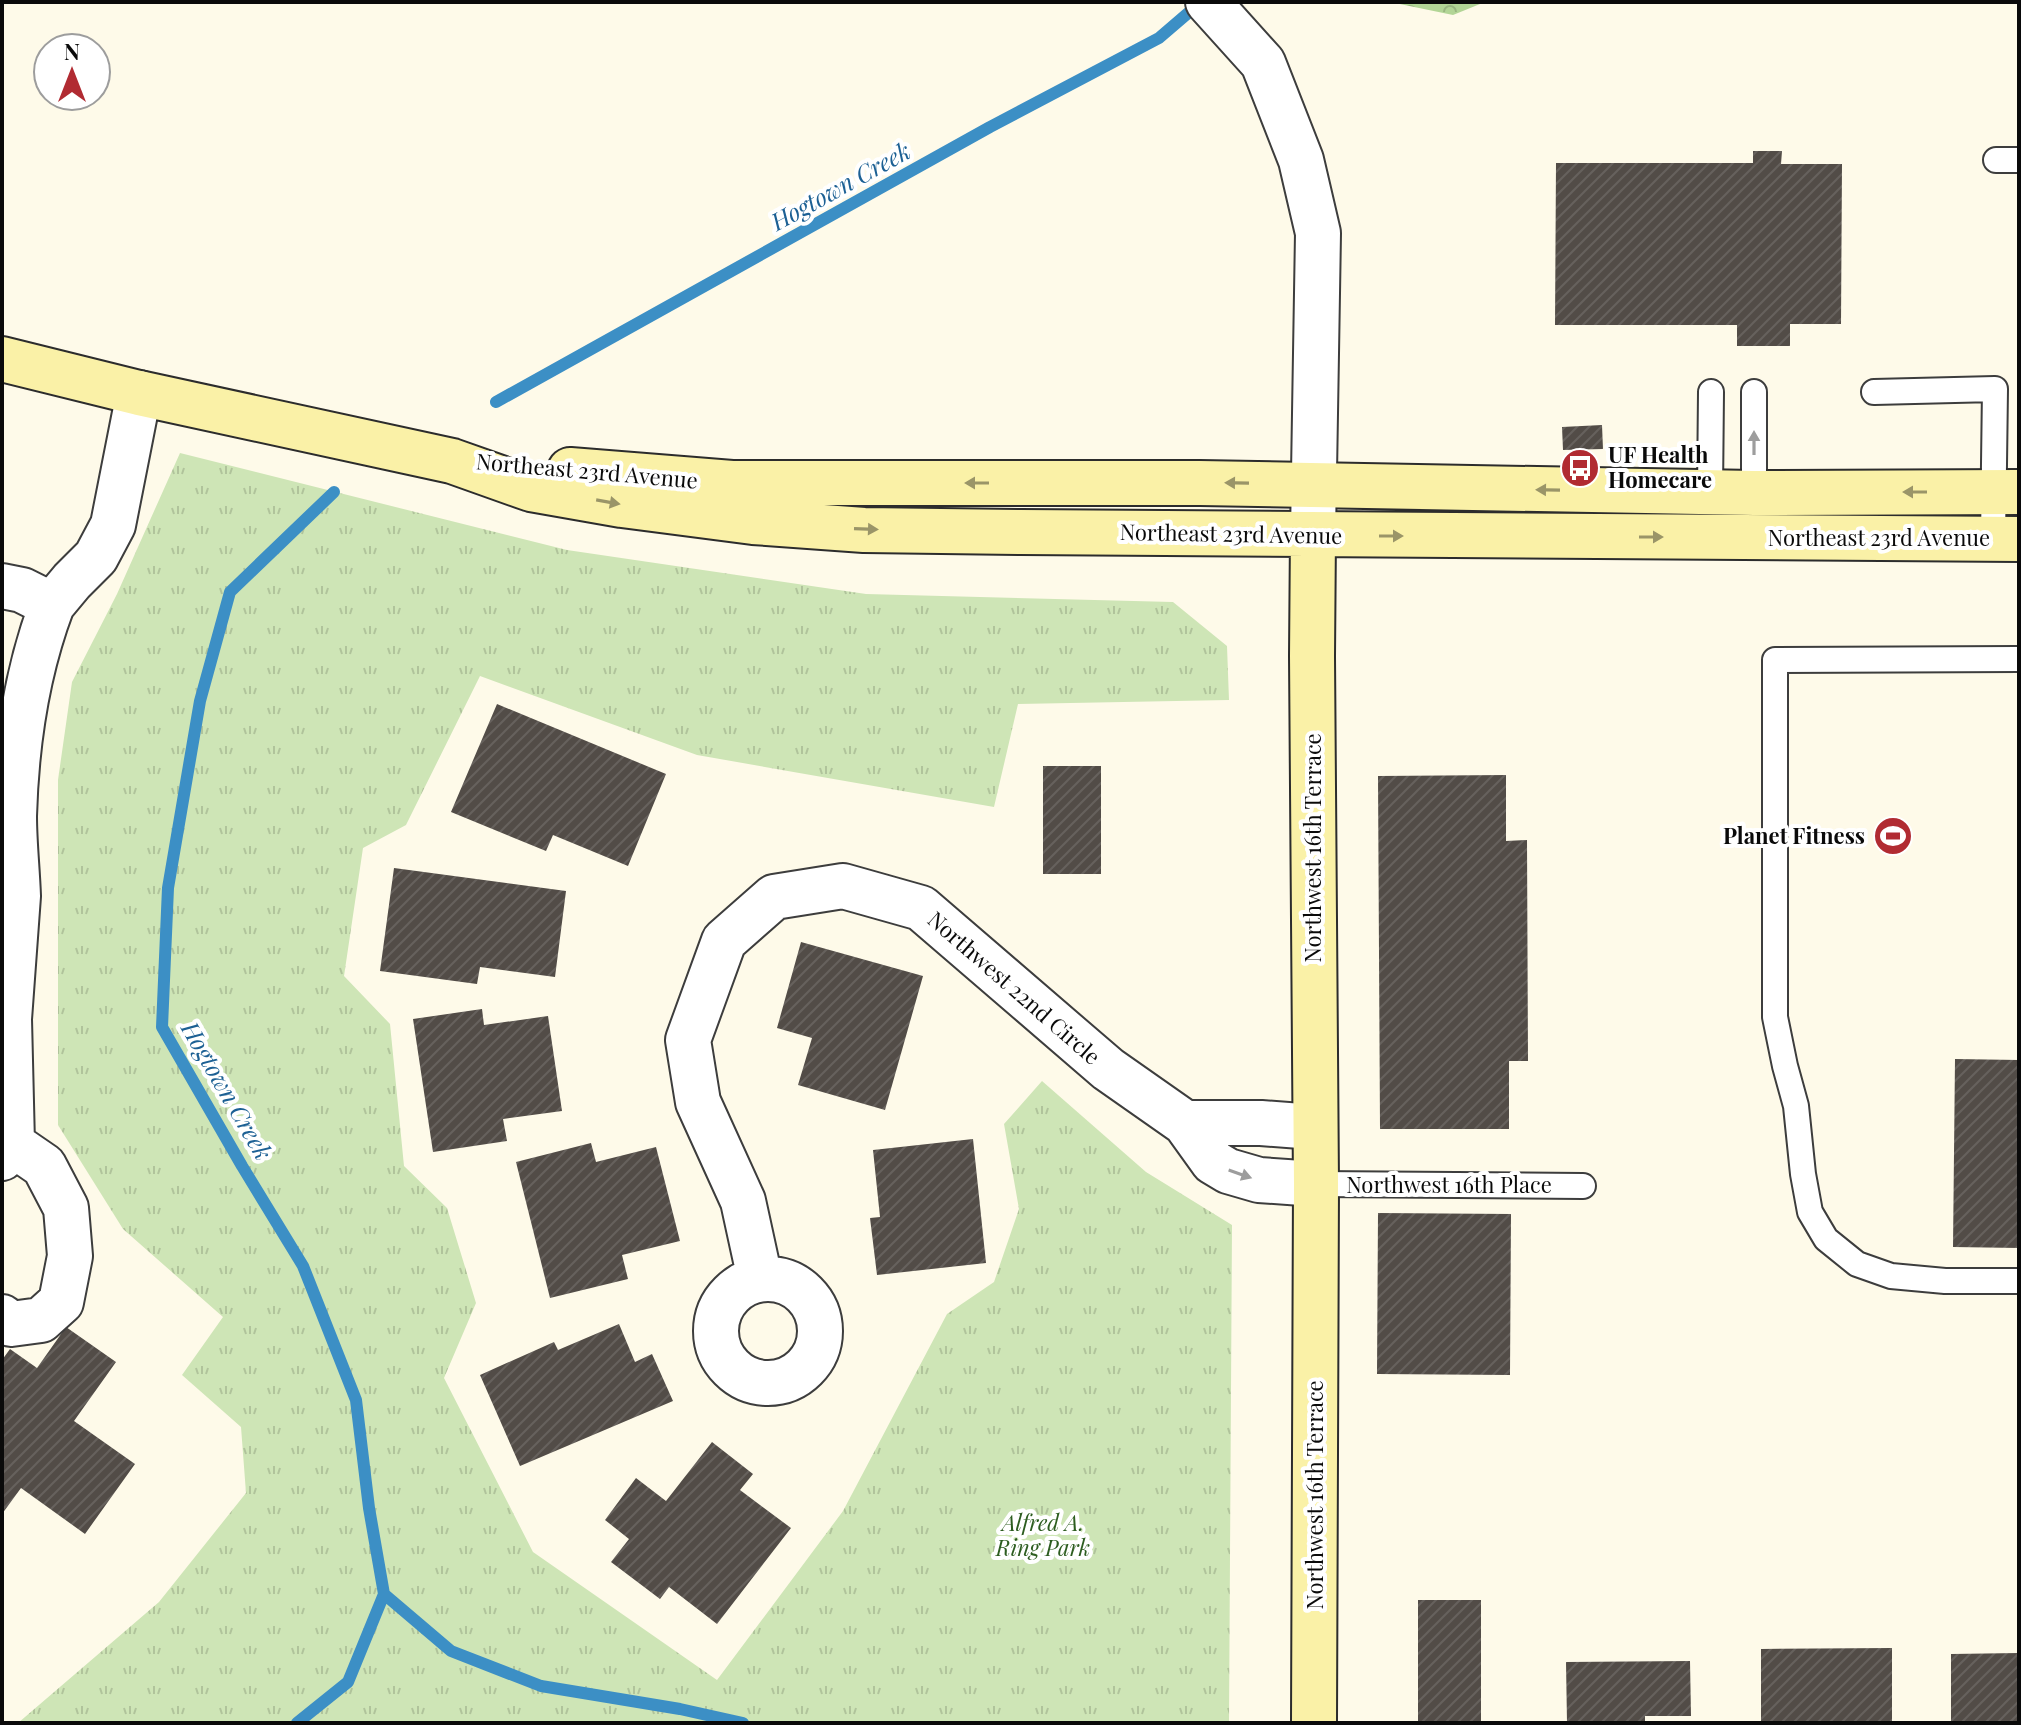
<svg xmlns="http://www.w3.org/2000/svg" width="2021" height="1725" font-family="'Playfair Display',serif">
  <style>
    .forest { fill: url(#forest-crowns) }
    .park { fill: url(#park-tufts) }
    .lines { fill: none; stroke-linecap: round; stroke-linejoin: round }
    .stream { stroke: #3c8fc5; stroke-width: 12 }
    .building { fill: url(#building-hatch) }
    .lane-casing { stroke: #3d3d3d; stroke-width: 28 }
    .street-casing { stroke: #3d3d3d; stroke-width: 48 }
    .secondary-casing { stroke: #2c2c2c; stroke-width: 48 }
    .lane { stroke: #fff; stroke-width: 24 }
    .street { stroke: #fff; stroke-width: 44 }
    .secondary { stroke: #faf1a7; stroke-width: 44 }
    .oneway { fill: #9d9d9d }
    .oneway2 { fill: #9a9568 }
    .labels { text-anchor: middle; stroke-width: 8; stroke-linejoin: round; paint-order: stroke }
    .poi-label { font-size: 22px; font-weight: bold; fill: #0a0a0a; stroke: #fff; text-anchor: start }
    .street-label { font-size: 22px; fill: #0a0a0a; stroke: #fff }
    .park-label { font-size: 22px; font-style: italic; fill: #2d5d20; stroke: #fff }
    .water-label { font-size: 24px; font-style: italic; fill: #1c6094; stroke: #fff }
  </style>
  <defs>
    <pattern id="forest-crowns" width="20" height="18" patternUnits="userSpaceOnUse" patternTransform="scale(2)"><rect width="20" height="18" fill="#b2d596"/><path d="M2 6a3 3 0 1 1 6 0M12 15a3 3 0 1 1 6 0" fill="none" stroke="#98b680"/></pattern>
    <pattern id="park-tufts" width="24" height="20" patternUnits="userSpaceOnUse" patternTransform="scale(2)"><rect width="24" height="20" fill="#cee5b6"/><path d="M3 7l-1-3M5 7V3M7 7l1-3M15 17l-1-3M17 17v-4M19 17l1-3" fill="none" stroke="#b0c39b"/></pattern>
    <pattern id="building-hatch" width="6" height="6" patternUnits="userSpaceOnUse" patternTransform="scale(2)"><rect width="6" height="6" fill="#524c47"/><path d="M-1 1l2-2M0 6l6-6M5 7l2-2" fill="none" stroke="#66615d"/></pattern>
  </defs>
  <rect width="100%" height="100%" fill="#fefae9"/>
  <!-- forest -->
  <path class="forest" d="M1390 2H1485L1453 15Z"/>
  <!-- park -->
  <path class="park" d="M180 453 567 550 866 594 1173 602 1227 646 1229 700 1018 704 994 807 697 755 480 676 406 825 363 848 344 976 390 1024 404 1166 447 1208 476 1303 444 1378 533 1552 717 1680 843 1511 947 1314 994 1282 1019 1209 1004 1124 1042 1081 1146 1172 1232 1225 1229 1723H18L159 1602 246 1493 241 1427 182 1375 223 1317 123 1229 58 1125V780L72 682 117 594Z"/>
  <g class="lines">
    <!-- stream -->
    <path class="stream" d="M496 402 990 127 1159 38 1201 2
      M334 492 230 592 200 701 168 888 162 1027 242 1166 303 1266 356 1400 369 1508 384 1594
      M384 1594 451 1651 541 1686 680 1709 743 1723
      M297 1723 348 1682 384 1594"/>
  </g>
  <!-- building -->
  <path class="building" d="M1753 151H1782L1781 164H1842L1841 324H1790V346H1737V325H1555L1556 163H1753Z
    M1602 425 1603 449 1563 450 1562 427Z
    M497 704 666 774 628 866 553 835 546 851 451 812Z
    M1043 766H1101V874H1043Z
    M1506 775V841L1527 840 1528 1061H1509V1129H1380L1378 776Z
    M394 868 566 891 555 977 480 967 477 984 380 971Z
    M801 942 923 976 885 1110 798 1085 812 1038 777 1028Z
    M482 1009 484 1025 548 1016 562 1111 503 1119 507 1141 433 1152 413 1019Z
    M1955 1059 2019 1060V1248L1953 1247Z
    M973 1139 986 1263 877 1275 870 1218 880 1217 873 1150Z
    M591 1143 596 1162 656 1147 680 1241 622 1255 628 1279 550 1298 516 1162Z
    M1378 1213 1511 1214 1510 1375 1377 1374Z
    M619 1324 635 1362 652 1354 673 1401 520 1466 480 1375 554 1342 558 1350Z
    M66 1327 116 1362 74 1421 135 1464 85 1534 21 1488 2 1514V1360L10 1349 37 1368Z
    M712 1442 753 1474 740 1490 791 1528 717 1624 669 1587 660 1599 611 1562 629 1539 605 1520 636 1478 666 1501Z
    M1418 1600H1481V1723H1418Z
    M1892 1648V1723H1761V1649Z
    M2019 1653V1722L1951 1723V1654Z
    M1690 1661 1691 1716H1645V1723H1567L1566 1662Z"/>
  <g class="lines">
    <!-- lane casing -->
    <g class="lane-casing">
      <path id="lane" d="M1996 160H2019
        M1754 392V493
        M1874 392 1995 389 1993 539
        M1710 492 1711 392
        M2019 659 1775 660V1017L1785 1066 1796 1106 1803 1174 1810 1212 1826 1239 1857 1264 1891 1276 1945 1281H2019
        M1316 1184 1583 1186"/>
    </g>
    <!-- street casing -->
    <g class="street-casing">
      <path id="street" d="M1208 2 1263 63 1301 160 1318 233 1313 534
        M2 586 22 590 52 605 72 581 96 557 113 525 139 393
        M2 895 18 896C17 869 14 843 14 816 16 745 27 671 52 605
        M1185 1123H1261L1314 1127
        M2 1158 12 1144 9 1019 18 896
        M716 1331a52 52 0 1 1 104 0a52 52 0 1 1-104 0Z
        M760 1279 743 1201 698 1102 688 1040 724 941 774 897 843 886 921 908 1108 1069 1185 1123 1213 1162 1228 1171 1259 1180 1316 1184
        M2 1317 11 1324 41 1320 61 1302 70 1256 66 1208 44 1166 12 1144"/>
    </g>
    <!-- secondary casing -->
    <g class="secondary-casing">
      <path id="secondary" d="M2 359 139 393 452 461 531 489 622 505 753 522 864 530 1021 532 2019 539
        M570 470 732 483H1200L1754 493 2019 492
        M1313 534 1312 656 1316 1184 1314 1723"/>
    </g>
    <!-- lane -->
    <use href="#lane" class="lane"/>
    <!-- street -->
    <use href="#street" class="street"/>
    <!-- secondary -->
    <use href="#secondary" class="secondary"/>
  </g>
  <!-- one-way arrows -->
  <defs><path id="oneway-solid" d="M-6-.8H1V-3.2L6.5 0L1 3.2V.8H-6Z" transform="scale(2)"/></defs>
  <g class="oneway">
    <use href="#oneway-solid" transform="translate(1754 443) rotate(-90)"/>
    <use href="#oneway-solid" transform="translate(1240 1174) rotate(19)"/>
  </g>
  <g class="oneway2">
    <use href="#oneway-solid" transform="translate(977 483) rotate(180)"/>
    <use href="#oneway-solid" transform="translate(1237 483) rotate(-179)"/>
    <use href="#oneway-solid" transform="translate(1548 490) rotate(-179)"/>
    <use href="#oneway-solid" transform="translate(1915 492) rotate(180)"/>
    <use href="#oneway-solid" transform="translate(608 502) rotate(10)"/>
    <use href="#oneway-solid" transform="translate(866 529) rotate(2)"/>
    <use href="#oneway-solid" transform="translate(1391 536)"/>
    <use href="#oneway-solid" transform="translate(1651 537)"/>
  </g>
  <!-- icons -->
  <defs>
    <g id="bus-disc" transform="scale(2)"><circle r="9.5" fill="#b12b32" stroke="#fff"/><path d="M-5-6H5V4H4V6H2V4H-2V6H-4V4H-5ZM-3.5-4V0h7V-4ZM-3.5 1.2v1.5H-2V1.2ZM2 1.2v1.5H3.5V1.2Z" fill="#fff"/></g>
    <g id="stadium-disc" transform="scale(2)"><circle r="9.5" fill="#b12b32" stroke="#fff"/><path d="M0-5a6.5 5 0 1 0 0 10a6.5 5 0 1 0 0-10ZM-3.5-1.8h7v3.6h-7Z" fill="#fff"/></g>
  </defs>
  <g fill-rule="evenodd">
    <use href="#bus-disc" x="1580" y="468"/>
    <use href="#stadium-disc" x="1893" y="836"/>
  </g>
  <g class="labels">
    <!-- poi labels -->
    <g class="poi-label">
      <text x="1608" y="463">UF Health<tspan x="1608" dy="25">Homecare</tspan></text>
      <text x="1865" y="844" text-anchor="end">Planet Fitness</text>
    </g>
    <!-- street labels -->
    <g class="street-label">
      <text transform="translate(587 471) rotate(5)" y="8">Northeast 23rd Avenue</text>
      <text transform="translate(1231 534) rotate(1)" y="8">Northeast 23rd Avenue</text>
      <text x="1879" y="546">Northeast 23rd Avenue</text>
      <text transform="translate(1313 848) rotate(-90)" y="8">Northwest 16th Terrace</text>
      <text transform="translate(1014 988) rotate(41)" y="8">Northwest 22nd Circle</text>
      <text x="1449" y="1193">Northwest 16th Place</text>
      <text transform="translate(1315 1495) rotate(-90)" y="8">Northwest 16th Terrace</text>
    </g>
    <!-- park labels -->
    <g class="park-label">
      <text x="1043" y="1531">Alfred A.<tspan x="1043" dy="25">Ring Park</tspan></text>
    </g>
    <!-- water labels -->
    <g class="water-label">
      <text transform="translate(841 187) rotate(-29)" y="8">Hogtown Creek</text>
      <text transform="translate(226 1091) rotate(60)" y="8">Hogtown Creek</text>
    </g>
  </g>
  <!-- border -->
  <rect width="2021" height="1725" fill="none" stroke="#0a0a0a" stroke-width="8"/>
  <!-- north arrow -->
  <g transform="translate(72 72)"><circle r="38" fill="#ffffff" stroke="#9d9d9d" stroke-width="2"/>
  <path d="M0-6L14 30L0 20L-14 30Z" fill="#b12b32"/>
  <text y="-12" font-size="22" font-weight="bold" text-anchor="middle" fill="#0a0a0a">N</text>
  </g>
</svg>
